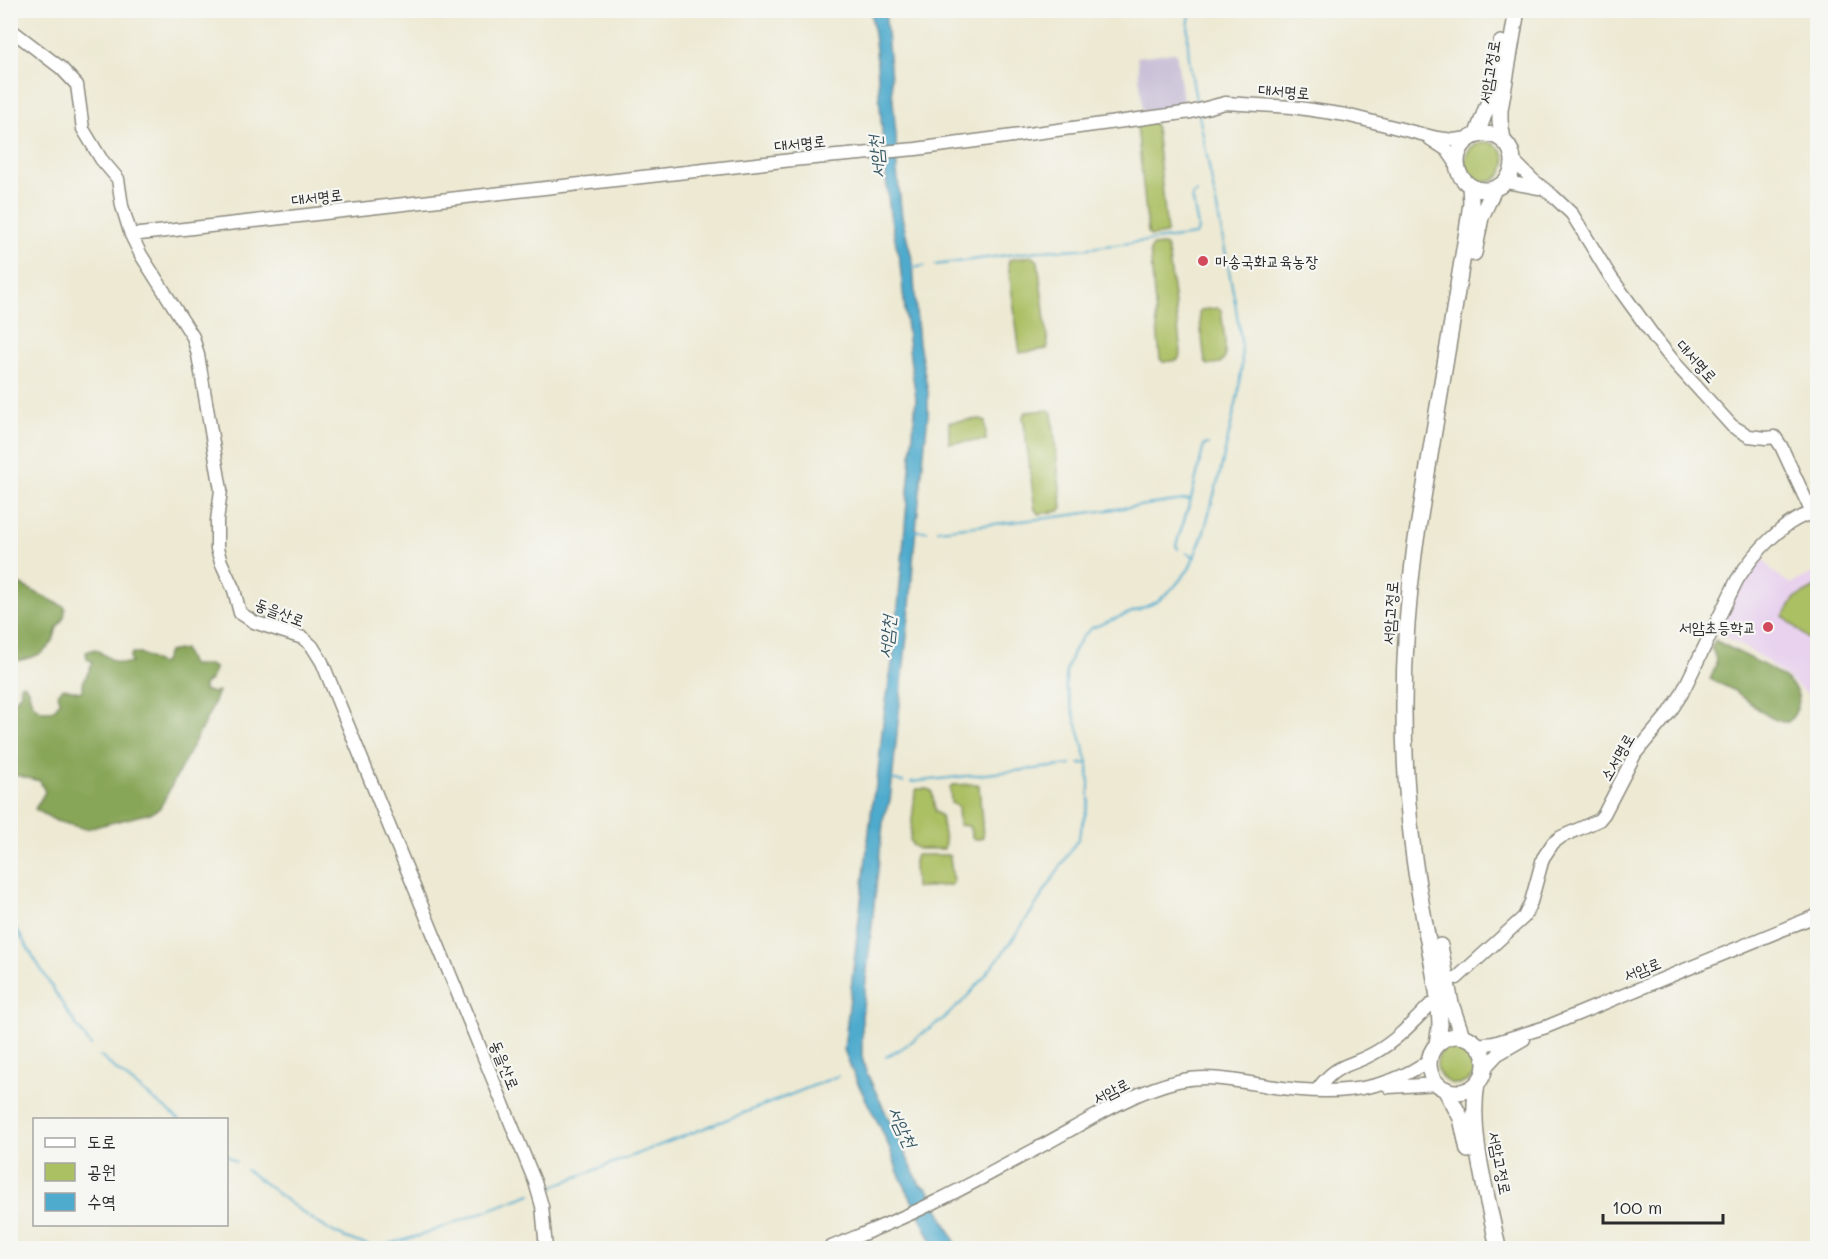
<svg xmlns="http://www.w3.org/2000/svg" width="1828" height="1259" font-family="Mali,'Poor Story',sans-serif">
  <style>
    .built { fill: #e8d2ee }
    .industrial { fill: #c9bfd7 }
    .green { fill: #abbf63; stroke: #6b7547; stroke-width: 1.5 }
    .forest { fill: #88a659; stroke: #5a6842; stroke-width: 1.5 }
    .water { fill: #4fabcd; stroke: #3d6b7c; stroke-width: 1.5 }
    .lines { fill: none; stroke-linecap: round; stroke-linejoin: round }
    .stream { stroke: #4fabcd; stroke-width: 2 }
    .minor-casing { stroke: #8c8a7f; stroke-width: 15 }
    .major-casing { stroke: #8c8a7f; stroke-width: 18 }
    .minor { stroke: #fff; stroke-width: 12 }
    .major { stroke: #fff; stroke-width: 15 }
    .poi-dot { fill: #d1495b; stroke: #f6f6f2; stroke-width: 2 }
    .labels { text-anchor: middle; stroke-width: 4.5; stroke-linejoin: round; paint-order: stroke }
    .street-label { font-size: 16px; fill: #2b2b2b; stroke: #f6f6f2 }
    .poi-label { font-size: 16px; fill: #2b2b2b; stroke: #f6f6f2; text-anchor: start }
    .water-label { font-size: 18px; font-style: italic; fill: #385864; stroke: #f6f6f2 }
  </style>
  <rect width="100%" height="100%" fill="#f6f6f2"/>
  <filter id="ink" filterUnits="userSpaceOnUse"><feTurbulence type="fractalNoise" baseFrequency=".0167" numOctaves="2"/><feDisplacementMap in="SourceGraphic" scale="12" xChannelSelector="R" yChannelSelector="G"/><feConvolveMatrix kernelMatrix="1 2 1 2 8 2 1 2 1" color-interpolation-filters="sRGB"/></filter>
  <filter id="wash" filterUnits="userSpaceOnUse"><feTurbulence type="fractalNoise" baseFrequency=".008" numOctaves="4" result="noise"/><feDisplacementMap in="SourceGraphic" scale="24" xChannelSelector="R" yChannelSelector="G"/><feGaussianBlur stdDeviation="1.35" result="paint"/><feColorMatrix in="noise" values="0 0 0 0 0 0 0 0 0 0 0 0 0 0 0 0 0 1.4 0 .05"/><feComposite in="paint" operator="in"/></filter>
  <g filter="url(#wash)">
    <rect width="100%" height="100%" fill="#ede9d3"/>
    <!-- built -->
    <path class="built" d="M1761 556 1773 572 1791 584 1817 571V702L1760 656 1716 632 1739 585Z"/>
    <!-- industrial -->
    <path class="industrial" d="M1176 52 1184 107 1143 112 1137 57Z"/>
    <!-- green -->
    <path class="green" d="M1153 122 1156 128 1167 232 1166 234 1151 236 1148 233 1137 126 1140 123Z
      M1465 162a20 20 0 1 1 40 0a20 20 0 1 1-40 0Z
      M1162 245 1166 246 1169 257 1181 352 1178 360 1163 362 1160 359 1150 251 1153 246Z
      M1031 256 1038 261 1048 345 1047 349 1020 353 1008 264 1009 260Z
      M1218 308 1221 310 1225 341V358L1220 363 1208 365 1205 362 1199 313 1201 310Z
      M1049 410 1052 413 1062 507 1059 511 1039 514 1035 510 1023 416 1026 412Z
      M981 419 985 421 986 440 949 443V422Z
      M1817 586V647L1783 616 1795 598Z
      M977 784 979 785 983 837 981 839H973L969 826 959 825 958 806 951 803 950 788 952 785Z
      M917 789H927L932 791 935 811 941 816 945 842 944 849H918L912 845 910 840 915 792Z
      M916 855H948L950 856 953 883 951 885 917 888 915 887 914 861Z
      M1437 1064a20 20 0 1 1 40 0a20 20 0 1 1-40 0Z"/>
    <!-- forest -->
    <path class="forest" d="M19 584 65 607C65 621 63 617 57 628 55 632 55 638 52 642 44 657 26 659 11 662V590Z
      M1715 640C1735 652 1788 672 1797 693 1802 703 1795 715 1788 722 1772 724 1749 701 1736 692 1728 687 1719 683 1710 679 1716 667 1719 660 1711 648Z
      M95 649C109 657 113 665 131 663L130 657 132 653H140L160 664 164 662 168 652 184 649 191 665H209L215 668 211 679 204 685V690L212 693 218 691 210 712 160 808 151 813 86 829 56 821 35 809 45 792 40 781 11 774 10 701 15 700 21 693 20 685 24 684C31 693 28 692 32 702 35 709 47 714 54 709 56 708 58 704 60 701L58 694 62 689 65 688 79 692 83 689V683L93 662 87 659 86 652Z"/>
    <!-- water -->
    <path class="water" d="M885 10 896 135 897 171 902 217 913 263 916 311 919 343 928 392V414L914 549 910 606 890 801 884 814 862 1017V1056L865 1069 920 1185 927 1188 930 1192 958 1248H935L897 1170C886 1128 857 1092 844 1049L873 797 877 782 883 722 895 643 916 398 910 358 900 264 890 214 884 160 876 50 871 11Z"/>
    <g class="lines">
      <!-- stream -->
      <path class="stream" d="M1191 10C1183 41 1192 75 1197 106
        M903 14 935 10
        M884 15H893
        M935 265 1037 251 1081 249 1195 235 1197 233 1198 227 1192 196 1197 192
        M912 268 924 266
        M938 530 1048 518 1191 499
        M915 531H927
        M1178 549 1176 545 1191 499 1204 445 1208 444
        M1187 553 1195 557
        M1079 764 1088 763
        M891 779 903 782
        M911 782 1071 765
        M10 919 68 1013 91 1046
        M100 1056 120 1073 180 1120
        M886 1057 901 1049 943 1019 962 1002 979 983 1003 953 1032 911 1078 839 1089 802V783L1088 763 1066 687V671L1074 650 1083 636 1092 628 1157 602 1175 586 1189 569 1203 535 1220 473 1238 395 1242 364 1241 341 1235 302 1199 115
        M226 1155 236 1162
        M246 1170C284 1196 323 1236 368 1245
        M543 1190 767 1104 838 1076
        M385 1245 422 1235 531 1194"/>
    </g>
  </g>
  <g filter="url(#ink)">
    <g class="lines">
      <!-- minor casing -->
      <g class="minor-casing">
        <path id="minor" d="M10 29 61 68 77 85 83 129 101 159 118 179 122 206 131 235 141 255 193 337 198 355 221 490 217 521V549L221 562 234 590 240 613 254 622 303 638 312 646 322 662 535 1182 542 1206 546 1248
          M1430 139 1447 150 1456 163
          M1513 160 1533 180 1553 196 1572 214 1610 276 1655 338 1674 362 1732 426 1749 436 1766 438 1775 437 1781 446 1812 513
          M1506 182 1539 188
          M131 235 792 160 916 149 1191 112 1225 103 1292 107 1346 115 1437 138 1454 140 1468 138
          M1457 978 1524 917 1531 902 1543 858 1553 843 1561 837 1599 820 1604 814 1635 754 1670 712 1681 695 1737 580C1752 556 1787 514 1818 513
          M1477 1045 1494 1043 1546 1027 1818 915
          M1484 1069 1498 1054 1524 1039
          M1389 1087 1438 1084
          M1317 1090C1338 1061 1349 1068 1376 1052 1397 1040 1413 1022 1430 1005
          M829 1248C865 1233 902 1219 937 1201 970 1185 1002 1167 1034 1150 1078 1127 1130 1092 1178 1081 1209 1074 1237 1081 1268 1086 1325 1095 1381 1095 1429 1060"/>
      </g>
      <!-- major casing -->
      <g class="major-casing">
        <path id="major" d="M1457 162a28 28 0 1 1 56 0a28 28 0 1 1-56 0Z
          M1477 134 1489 101 1501 43
          M1503 140 1500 121V110L1517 10
          M1474 253 1481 217 1494 189
          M1440 946 1451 1004 1462 1036
          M1429 1064a28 28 0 1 1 56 0a28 28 0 1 1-56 0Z
          M1437 1044 1440 1025 1439 1004C1431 950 1418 897 1412 842 1400 744 1402 643 1415 546L1467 231 1471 203 1470 186
          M1477 1083C1468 1136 1488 1196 1498 1248
          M1445 1089 1461 1118 1468 1150"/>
      </g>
      <!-- minor -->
      <use href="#minor" class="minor"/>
      <!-- major -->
      <use href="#major" class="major"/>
    </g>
  </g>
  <!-- markers -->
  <g class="poi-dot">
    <circle cx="1203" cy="261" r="6"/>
    <circle cx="1768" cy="627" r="6"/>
  </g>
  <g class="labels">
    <!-- street labels -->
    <g class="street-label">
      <text transform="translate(1489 72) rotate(-81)" y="6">서암고정로</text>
      <text transform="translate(1284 91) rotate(4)" y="6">대서명로</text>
      <text transform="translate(800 143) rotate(-6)" y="6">대서명로</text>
      <text transform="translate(317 197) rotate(-7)" y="6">대서명로</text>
      <text transform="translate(1697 361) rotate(48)" y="6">대서명로</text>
      <text transform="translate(280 612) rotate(21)" y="6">동을산로</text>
      <text transform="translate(1390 613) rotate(-86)" y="6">서암고정로</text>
      <text transform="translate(1617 757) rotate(-60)" y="6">소서명로</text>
      <text transform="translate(1642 969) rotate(-22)" y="6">서암로</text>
      <text transform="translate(505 1065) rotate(68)" y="6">동을산로</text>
      <text transform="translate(1111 1091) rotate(-27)" y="6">서암로</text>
      <text transform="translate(1500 1163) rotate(79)" y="6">서암고정로</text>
    </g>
    <!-- poi labels -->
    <g class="poi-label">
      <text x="1215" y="267">마송국화교육농장</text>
      <text x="1756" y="633" text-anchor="end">서암초등학교</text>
    </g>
    <!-- water labels -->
    <g class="water-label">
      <text transform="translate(877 157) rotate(-95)" y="6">서암천</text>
      <text transform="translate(887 637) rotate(-84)" y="6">서암천</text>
      <text transform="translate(902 1127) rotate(65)" y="6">서암천</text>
    </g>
  </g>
  <!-- margin -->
  <rect width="1828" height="1259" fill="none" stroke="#f6f6f2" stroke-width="36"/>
  <!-- legend -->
  <rect x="33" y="1118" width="195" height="108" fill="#f6f6f2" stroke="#a5a5a2" stroke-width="1.5"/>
  <rect x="45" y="1138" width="30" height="9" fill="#ffffff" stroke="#a5a5a2" stroke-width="1.5"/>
  <text x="87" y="1148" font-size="18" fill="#2b2b2b">도로</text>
  <rect x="45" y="1163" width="30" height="18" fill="#abbf63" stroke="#a5a5a2" stroke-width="1.5"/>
  <text x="87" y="1178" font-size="18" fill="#2b2b2b">공원</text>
  <rect x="45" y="1193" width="30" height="18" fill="#4fabcd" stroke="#a5a5a2" stroke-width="1.5"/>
  <text x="87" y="1208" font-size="18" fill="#2b2b2b">수역</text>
  <!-- scale -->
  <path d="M1603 1214v9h120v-9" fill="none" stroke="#2b2b2b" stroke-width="3"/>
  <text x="1612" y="1214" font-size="18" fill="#2b2b2b" stroke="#f6f6f2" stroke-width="4.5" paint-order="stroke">100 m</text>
</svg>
